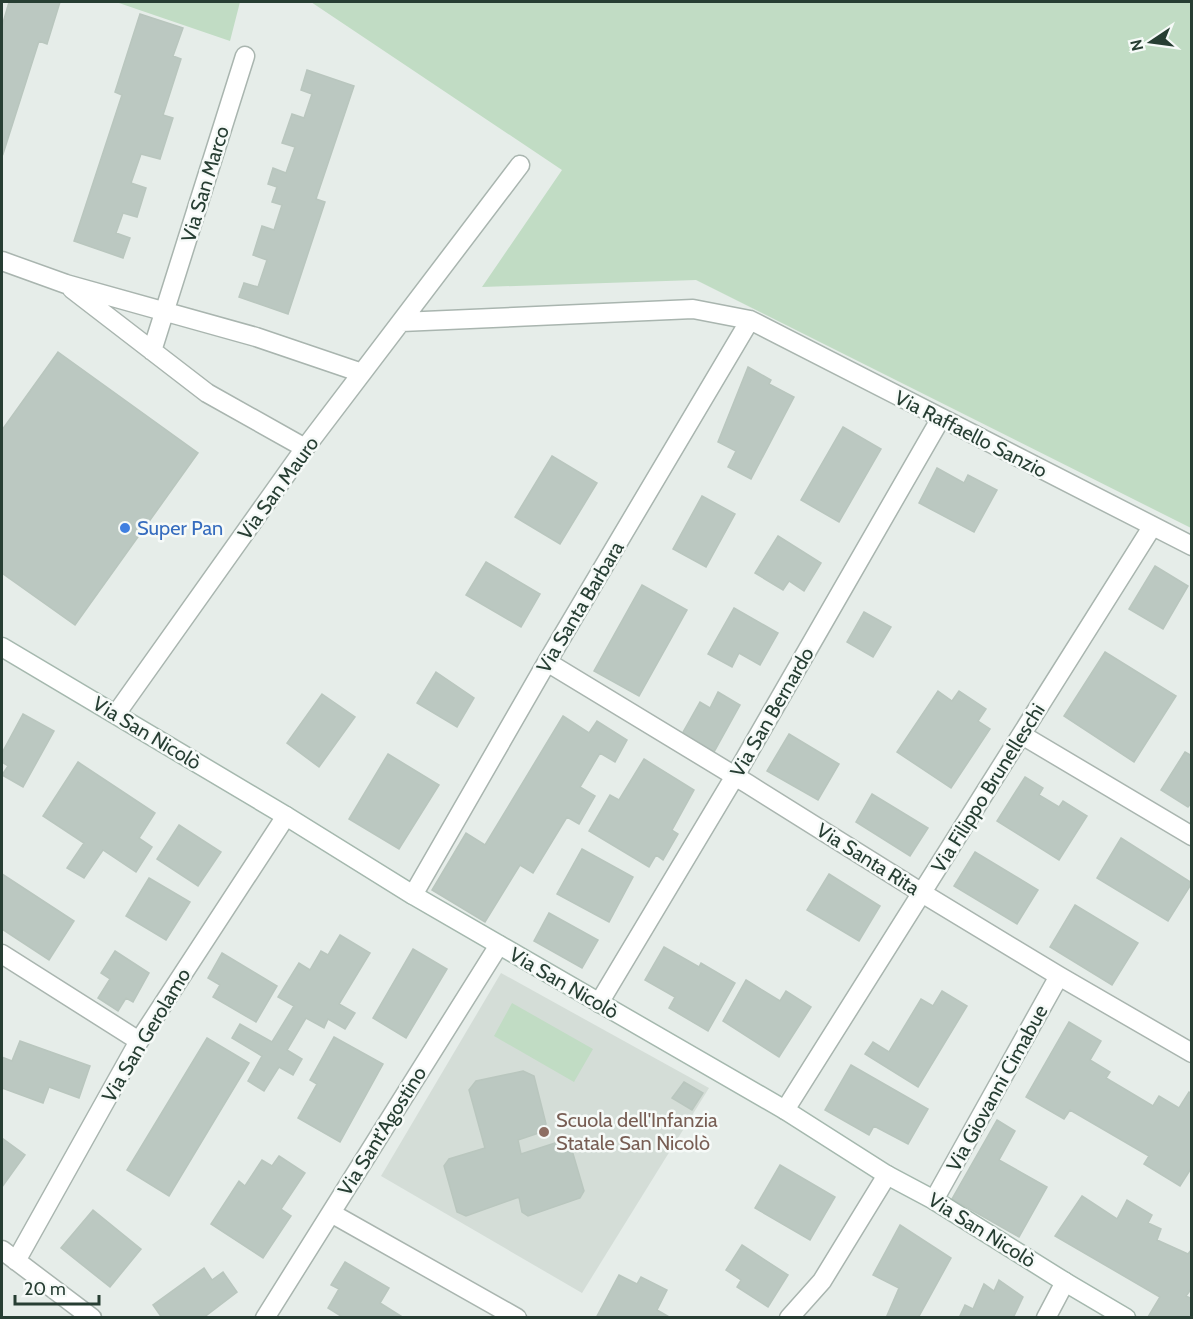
<svg xmlns="http://www.w3.org/2000/svg" width="1193" height="1319" font-family="Cabin,sans-serif">
  <style>
    .built { fill: #d4ddd7 }
    .green { fill: #c1dcc4 }
    .building { fill: #bbc8c1; stroke: #b9c6be; stroke-width: 1.5 }
    .lines { fill: none; stroke-linecap: round; stroke-linejoin: round }
    .street-casing { stroke: #a9b5af; stroke-width: 21 }
    .secondary-casing { stroke: #a5b8ae; stroke-width: 21 }
    .street { stroke: #fff; stroke-width: 18 }
    .secondary { stroke: #fff; stroke-width: 18 }
    .shop-dot { fill: #3f7fe0; stroke: #f6faf8; stroke-width: 2 }
    .education-dot { fill: #8d6e63; stroke: #f6faf8; stroke-width: 2 }
    .labels { text-anchor: middle; stroke-width: 5; stroke-linejoin: round; paint-order: stroke }
    .street-label { font-size: 20px; fill: #273e33; stroke: #f6faf8 }
    .shop-label { font-size: 20px; fill: #366cbe; stroke: #f6faf8; text-anchor: start }
    .education-label { font-size: 20px; fill: #785e54; stroke: #f6faf8; text-anchor: start }
  </style>
  <rect width="100%" height="100%" fill="#e6ede9"/>
  <!-- built -->
  <path class="built" d="M501 973 709 1088 582 1293 381 1176Z"/>
  <!-- green -->
  <path class="green" d="M116 2H240L230 41Z
    M311 2H1191V528L696 280 482 287 562 170Z
    M512 1003 593 1049 574 1082 494 1036Z"/>
  <!-- building -->
  <path class="building" d="M9 2 16 3 17 2H60L47 44 39 41 3 154 2 153V26Z
    M140 14 183 28 173 56 181 59 163 115 173 118 160 159 141 154 131 183 146 188 137 217 123 213 116 233 130 238 123 258 74 241 122 95 115 92Z
    M307 70 354 86 316 199 325 202 288 314 239 297 244 283 258 287 267 260 253 255 262 226 274 230 282 205 272 202 277 187 268 184 273 168 286 173 295 147 282 143 292 114 304 118 312 94 301 90Z
    M58 352 198 453 75 625 2 573V430Z
    M748 367 771 380 769 384 794 397 751 479 728 467 736 451 718 442Z
    M843 427 881 449 839 522 801 500Z
    M552 456 597 483 560 544 515 517Z
    M937 468 964 483 968 475 997 490 974 532 919 503Z
    M702 496 735 514 706 567 673 549Z
    M778 536 821 563 804 591 789 581 783 590 755 573Z
    M486 562 540 594 521 627 466 595Z
    M1155 566 1188 586 1163 629 1129 609Z
    M642 585 687 610 639 696 594 671Z
    M734 608 778 633 760 665 739 653 732 667 708 654Z
    M864 612 891 627 873 657 847 642Z
    M1105 652 1176 696 1134 762 1064 716Z
    M436 672 474 698 457 727 417 703Z
    M938 691 952 701 959 691 986 709 978 721 990 729 951 788 897 752Z
    M718 692 740 705 714 752 682 734 700 702 710 708Z
    M322 694 355 717 319 767 287 743Z
    M23 714 54 731 23 787 2 775 8 766 2 762V753Z
    M563 716 589 733 597 721 627 740 615 762 600 753 580 787 595 796 579 824 567 817 533 873 520 865 485 922 432 890 466 833 485 845Z
    M789 734 839 764 818 800 767 771Z
    M1185 752 1192 756V802L1188 807 1161 790Z
    M388 754 439 785 399 849 349 819Z
    M644 759 694 790 672 830 678 834 663 860 656 855 649 867 589 831 610 795 619 800Z
    M78 762 155 813 139 838 152 847 136 872 103 850 84 878 67 868 84 843 43 816Z
    M1025 777 1043 788 1039 795 1059 807 1063 801 1087 816 1059 860 997 821Z
    M872 794 928 828 910 856 856 822Z
    M179 825 221 852 198 886 157 859Z
    M1121 838 1192 883 1168 921 1097 878Z
    M582 849 633 877 609 922 557 894Z
    M975 852 1038 890 1017 924 954 886Z
    M2 874 74 921 49 960 2 929Z
    M829 874 880 906 859 941 807 910Z
    M149 878 190 902 166 940 126 916Z
    M1075 905 1138 943 1112 985 1050 947Z
    M549 913 598 940 582 968 534 941Z
    M340 935 370 953 339 1004 355 1013 345 1029 328 1019 324 1028 306 1018 287 1050 302 1059 293 1075 279 1067 264 1091 248 1081 262 1056 232 1038 240 1024 272 1042 294 1006 278 997 299 963 310 970 321 951 328 955Z
    M664 947 699 967 701 963 735 983 708 1031 669 1008 675 997 645 980Z
    M413 949 447 969 406 1038 373 1018Z
    M115 951 149 973 133 1002 126 998 118 1011 98 998 110 979 101 973Z
    M222 953 277 986 256 1022 213 997 220 985 208 978Z
    M746 980 780 1001 786 991 811 1007 779 1057 723 1021Z
    M942 991 967 1006 918 1087 865 1054 873 1042 889 1052 921 999 933 1006Z
    M1069 1022 1101 1041 1090 1060 1110 1072 1106 1078 1153 1106 1159 1096 1179 1108 1189 1092 1192 1094V1167L1180 1186 1144 1164 1149 1156 1070 1110 1064 1119 1026 1097Z
    M334 1037 383 1064 340 1142 298 1118 317 1084 310 1080Z
    M207 1038 249 1063 169 1196 127 1170Z
    M20 1041 90 1066 79 1098 49 1087 43 1103 2 1088V1057L12 1061Z
    M851 1065 928 1109 908 1144 874 1126 869 1135 825 1110Z
    M523 1071 534 1076 546 1124 542 1132 518 1140 521 1154 561 1141 571 1147 584 1191 580 1198 528 1216 522 1212 519 1197 466 1216 457 1212 444 1166 449 1159 485 1148 469 1090 476 1081Z
    M684 1082 703 1093 692 1110 672 1098Z
    M997 1120 1015 1131 999 1160 1047 1187 1019 1237 952 1199Z
    M2 1138 25 1155 2 1187Z
    M279 1156 305 1173 281 1209 291 1216 263 1258 211 1224 239 1181 245 1186 262 1160 272 1166Z
    M780 1165 835 1197 810 1240 755 1208Z
    M1082 1196 1117 1219 1127 1200 1152 1215 1148 1223 1161 1229 1157 1240 1188 1254 1192 1249V1288L1186 1296 1192 1299V1318L1148 1317 1160 1297 1055 1236Z
    M93 1210 141 1249 110 1287 61 1248Z
    M900 1225 951 1258 918 1318H886L899 1288 873 1275Z
    M742 1245 788 1275 768 1307 737 1287 741 1280 726 1270Z
    M345 1262 389 1288 380 1303 404 1318H344L328 1308 339 1289 331 1285Z
    M204 1268 212 1280 223 1272 237 1292 203 1318H162L153 1305Z
    M619 1275 637 1284 641 1277 667 1290 657 1310 671 1318H596Z
    M999 1280 1023 1297 1013 1318H959L965 1305 973 1309 984 1284 994 1291Z"/>
  <g class="lines">
    <!-- street casing -->
    <g class="street-casing">
      <path id="street" d="M2 261 66 284 256 337 362 373
        M72 289 207 393 305 448
        M401 322 693 309 750 320 1192 546
        M152 351 245 56
        M547 662 748 784 922 893 1059 976 1192 1053
        M116 714 305 448 520 165
        M1022 735 1192 836
        M413 895 547 662 750 320
        M2 954 139 1041
        M599 1003 735 776 941 418
        M785 1110 1152 527
        M934 1200 1059 976
        M331 1213 517 1318
        M2 1250 92 1318
        M16 1261 139 1041 286 816
        M265 1318 499 945
        M789 1318 822 1281 887 1175
        M1046 1318 1065 1282"/>
    </g>
    <!-- secondary casing -->
    <g class="secondary-casing">
      <path id="secondary" d="M2 647 286 816 413 895 785 1110 887 1175 934 1200 1065 1282 1126 1318"/>
    </g>
    <!-- street -->
    <use href="#street" class="street"/>
    <!-- secondary -->
    <use href="#secondary" class="secondary"/>
  </g>
  <!-- markers -->
  <circle class="shop-dot" cx="125" cy="528" r="6"/>
  <circle class="education-dot" cx="544" cy="1132" r="6"/>
  <g class="labels">
    <!-- street labels -->
    <g class="street-label">
      <text transform="translate(205 184) rotate(-73)" y="7">Via San Marco</text>
      <text transform="translate(971 434) rotate(27)" y="7">Via Raffaello Sanzio</text>
      <text transform="translate(278 488) rotate(-54)" y="7">Via San Mauro</text>
      <text transform="translate(580 607) rotate(-59)" y="7">Via Santa Barbara</text>
      <text transform="translate(772 712) rotate(-60)" y="7">Via San Bernardo</text>
      <text transform="translate(147 733) rotate(31)" y="7">Via San Nicolò</text>
      <text transform="translate(988 788) rotate(-58)" y="7">Via Filippo Brunelleschi</text>
      <text transform="translate(868 859) rotate(32)" y="7">Via Santa Rita</text>
      <text transform="translate(564 983) rotate(30)" y="7">Via San Nicolò</text>
      <text transform="translate(146 1035) rotate(-59)" y="7">Via San Gerolamo</text>
      <text transform="translate(997 1088) rotate(-61)" y="7">Via Giovanni Cimabue</text>
      <text transform="translate(382 1131) rotate(-58)" y="7">Via Sant'Agostino</text>
      <text transform="translate(982 1230) rotate(32)" y="7">Via San Nicolò</text>
    </g>
    <!-- shop labels -->
    <g class="shop-label">
      <text x="137" y="535">Super Pan</text>
    </g>
    <!-- education labels -->
    <g class="education-label">
      <text x="556" y="1127">Scuola dell'Infanzia<tspan x="556" dy="23">Statale San Nicolò</tspan></text>
    </g>
  </g>
  <!-- border -->
  <rect width="1193" height="1319" fill="none" stroke="#273e33" stroke-width="6"/>
  <!-- north arrow -->
  <g transform="translate(1151 42) rotate(257)" stroke="#f6faf8" stroke-width="4.5" paint-order="stroke">
  <path d="M0-4.5L10 22L0 15L-10 22Z" fill="#273e33"/>
  <text y="-9" font-size="16" font-weight="bold" text-anchor="middle" fill="#273e33">N</text>
  </g>
  <!-- scale -->
  <path d="M15 1295v9h84v-9" fill="none" stroke="#273e33" stroke-width="3"/>
  <text x="24" y="1295" font-size="18" fill="#273e33" stroke="#f6faf8" stroke-width="4.5" paint-order="stroke">20 m</text>
</svg>
